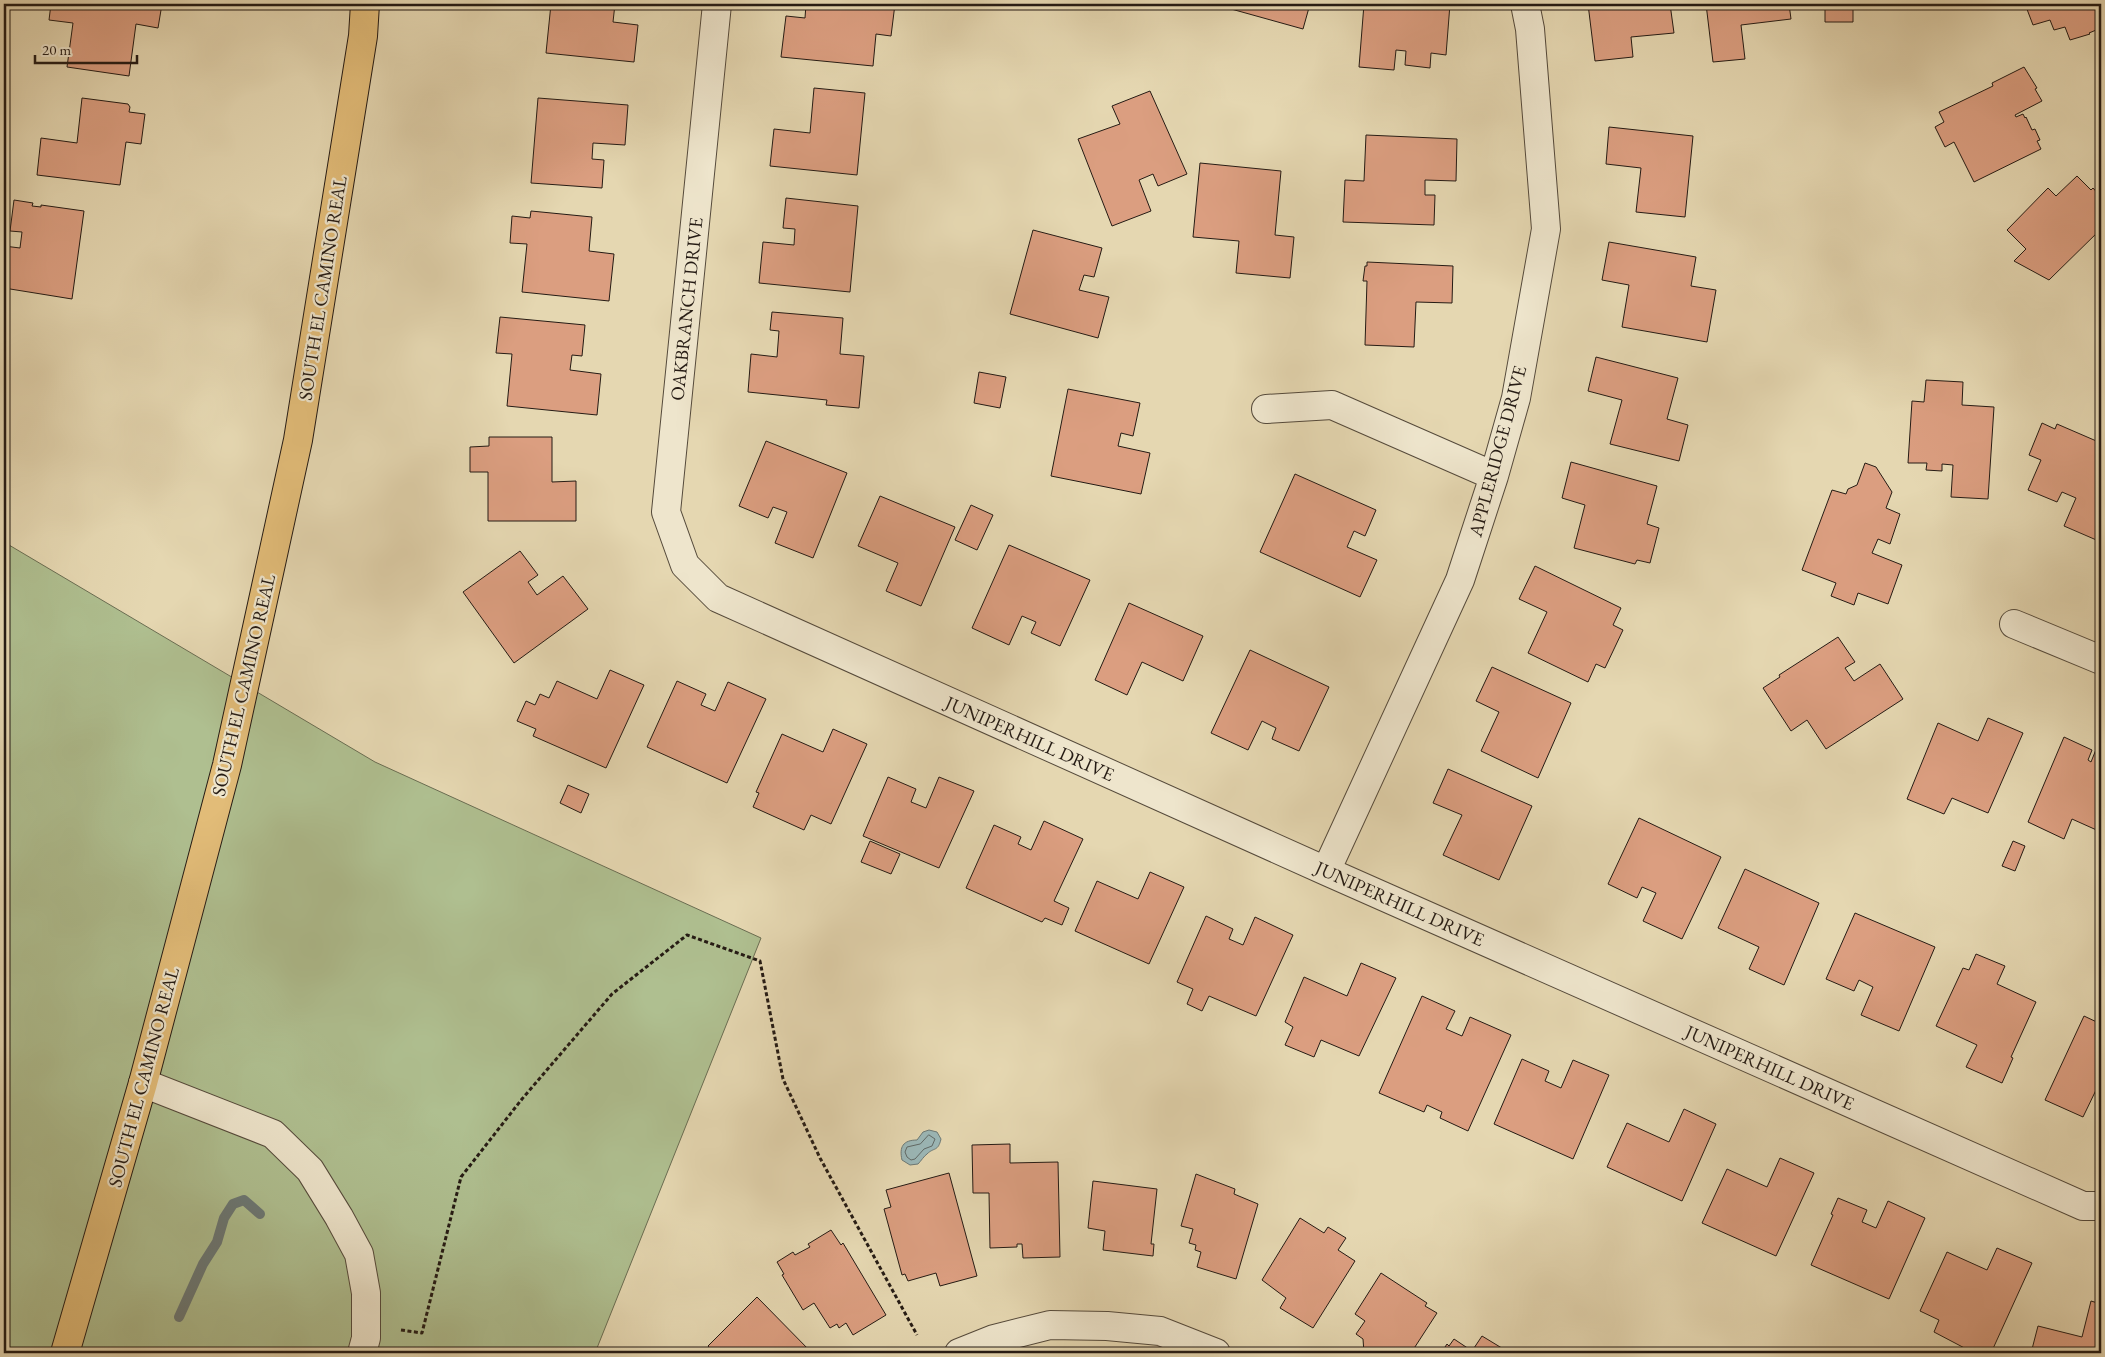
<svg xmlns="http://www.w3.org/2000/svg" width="2105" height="1357" font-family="'EB Garamond',serif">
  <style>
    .green { fill: #afbf90; stroke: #6a6d52 }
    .water { fill: #9bb7b7; stroke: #6c7976 }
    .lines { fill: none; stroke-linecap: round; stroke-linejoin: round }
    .shore { stroke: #606966; stroke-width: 1 }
    .stream { stroke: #6c7976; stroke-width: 10 }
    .building { fill: #db9e80; stroke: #251b14 }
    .street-casing { stroke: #554a3b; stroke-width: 30 }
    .primary-casing { stroke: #251b14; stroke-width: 30 }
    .path { stroke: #251b14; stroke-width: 3; stroke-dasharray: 4 2.5; stroke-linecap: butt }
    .street { stroke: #eee5cc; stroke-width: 28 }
    .primary { stroke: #e2bc78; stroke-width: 28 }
    .labels { text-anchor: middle; stroke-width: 4.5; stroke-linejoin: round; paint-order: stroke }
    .street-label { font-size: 19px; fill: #251b14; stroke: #eee5cc }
  </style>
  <rect width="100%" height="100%" fill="#e5d7b1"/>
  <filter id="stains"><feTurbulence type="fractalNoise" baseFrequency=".004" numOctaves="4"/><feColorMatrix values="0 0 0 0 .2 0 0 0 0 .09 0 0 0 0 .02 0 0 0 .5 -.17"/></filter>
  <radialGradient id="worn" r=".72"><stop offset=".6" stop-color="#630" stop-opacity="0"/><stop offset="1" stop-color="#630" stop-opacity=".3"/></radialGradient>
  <!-- green -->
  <path class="green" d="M9 545 375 762 761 938 595 1353H4V564Z"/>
  <!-- water -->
  <path class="water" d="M929 1130 937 1132 941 1139C938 1152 934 1147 927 1154 924 1156 921 1161 918 1164L910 1165 902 1160C899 1147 903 1140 917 1140L923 1132Z"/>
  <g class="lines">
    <!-- shore -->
    <path class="shore" d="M929 1135 935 1139 932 1146 924 1149 915 1159 911 1160 907 1157 905 1152 907 1147 920 1144Z"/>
    <!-- stream -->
    <path class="stream" d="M179 1317 203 1264 217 1242 224 1218 233 1204 244 1200 260 1214"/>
  </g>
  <!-- building -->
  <path class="building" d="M51 4H162L158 28 136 24 129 76 67 67 73 23 49 20Z
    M551 4H615L613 22 638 25 634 62 546 53Z
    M806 4H895L891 36 876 34 873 66 781 57 786 16 805 18Z
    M1225 4H1310L1303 29 1224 7Z
    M1364 4H1450L1446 55 1431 53 1430 68 1405 65 1406 51 1396 50 1394 70 1359 67Z
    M1588 4H1670L1674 33 1631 37 1633 57 1595 61Z
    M1706 4H1789L1791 19 1741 25 1745 59 1713 62Z
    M1825 4H1853V22H1825Z
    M2025 4H2098L2101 12V28L2089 33 2090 34 2070 40 2065 27 2054 30 2050 20 2033 25Z
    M2024 67 2037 88 2035 89 2042 101 2015 115 2016 117 2023 114 2025 118 2026 117 2032 130 2035 129 2040 140 2037 141 2041 149 1974 182 1954 142 1945 147 1935 127 1944 122 1939 112 1993 86 1992 83Z
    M814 88 865 93 857 175 770 166 774 129 810 133Z
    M1150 91 1187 174 1158 186 1153 174 1139 180 1151 211 1112 226 1078 139 1120 124 1112 106Z
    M82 98 128 104 130 107 129 112 145 114 141 144 126 142 120 185 37 175 41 138 77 143Z
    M538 98 628 105 625 145 593 143 592 159 604 160 602 188 531 183Z
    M1609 127 1693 136 1685 217 1636 212 1641 168 1606 164Z
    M1366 135 1457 139 1456 181 1425 180V195H1435L1434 225 1343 222 1345 180 1364 181Z
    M1200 163 1281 171 1275 235 1294 237 1290 278 1236 273 1239 241 1193 237Z
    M2077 176 2091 190 2093 188 2101 197V229L2049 280 2014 261 2026 249 2007 230 2048 188 2056 196Z
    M786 198 858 206 850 292 759 283 763 242 794 245 795 229 783 228Z
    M14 200 33 203 32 206 41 207V205L84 211 72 299 4 288V246L20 248 22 232 10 231Z
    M531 211 592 217 589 251 614 254 609 301 522 292 527 244 510 243 512 216 530 218Z
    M1033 230 1102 248 1094 277 1084 275 1079 290 1109 297 1098 338 1010 314Z
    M1609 242 1696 257 1691 286 1716 290 1707 342 1622 327 1629 285 1602 280Z
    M1367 262 1453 266 1452 303 1416 302 1414 347 1365 345 1367 281H1363L1365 266H1367Z
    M772 312 843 318 840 354 864 356 859 408 826 405 827 400 748 392 751 354 777 357 779 331 770 330Z
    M500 317 585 325 582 356 572 355 570 370 601 374 597 415 507 406 512 354 496 353Z
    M1596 357 1678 378 1667 419 1688 425 1679 461 1610 444 1622 400 1588 391Z
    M979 372 1006 377 1000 408 974 403Z
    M1926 380 1963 382 1962 405 1994 407 1988 499 1951 497 1953 465 1942 464V471L1926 470 1927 463H1908L1912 401 1924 402Z
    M1068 389 1140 403 1133 436 1121 433 1118 446 1150 453 1141 494 1051 476Z
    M2042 423 2055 429 2057 424 2101 443V542L2064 526 2076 498 2062 492 2057 502 2028 490 2041 460 2029 455Z
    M489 437H552V482L576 481V521H488V472H470V447L489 446Z
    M766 441 847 473 813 558 775 543 787 512 773 507 768 518 739 506Z
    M1571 462 1657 486 1647 524 1659 528 1650 563 1637 560 1635 564 1574 548 1585 505 1562 498Z
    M1865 463 1876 467 1892 492 1886 508 1900 514 1890 544 1878 539 1872 553 1902 565 1888 604 1858 593 1854 605 1831 596 1836 583 1802 570 1832 490 1846 494 1848 489 1857 485Z
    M1295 474 1376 510 1365 536 1354 531 1347 547 1377 560 1360 597 1260 552Z
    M880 496 955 527 921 606 886 591 898 563 858 546Z
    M971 505 993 515 977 550 955 540Z
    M1009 545 1090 580 1060 646 1031 633 1036 622 1022 616 1009 645 972 628Z
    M520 551 538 575 528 582 537 595 563 576 588 609 514 663 463 592Z
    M1535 566 1621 608 1613 625 1623 630 1605 668 1596 664 1588 682 1528 653 1547 612 1519 599Z
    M1129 603 1203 636 1183 681 1142 662 1127 695 1095 680Z
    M1838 637 1855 662 1845 668 1854 681 1880 664 1903 699 1826 749 1807 720 1791 731 1763 688 1780 677 1779 675Z
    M1250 650 1329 687 1299 751 1272 739 1276 728 1262 721 1248 750 1211 733Z
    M1492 667 1571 703 1538 778 1481 751 1499 712 1476 701Z
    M610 670 644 685 606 768 533 736 536 729 517 721 526 701 535 705 540 694 549 698 557 681 597 699Z
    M677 681 706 694 701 705 715 711 728 682 766 699 727 783 647 747Z
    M1988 718 2023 733 1988 813 1952 798 1944 814 1907 799 1938 723 1978 741Z
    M833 729 867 744 831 824 811 815 804 830 753 807 759 793 756 792 782 734 823 752Z
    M2064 737 2092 750 2088 760 2091 762 2099 742 2101 743V832L2072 819 2064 839 2028 822Z
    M1448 769 1532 806 1499 880 1443 855 1462 815 1433 803Z
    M888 777 916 789 911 802 926 808 939 777 974 791 939 868 863 836Z
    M568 785 589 794 581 813 560 803Z
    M1639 818 1721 857 1682 939 1643 921 1656 893 1642 887 1637 898 1608 884Z
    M1044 821 1083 839 1054 901 1069 908 1062 925 1045 918 1042 922 966 888 994 825 1021 837 1018 844 1031 850Z
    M870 841 900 854 891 874 861 862Z
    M2013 841 2025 846 2015 871 2002 866Z
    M1745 869 1819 903 1784 985 1749 969 1759 947 1718 928Z
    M1150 872 1184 887 1149 964 1075 931 1097 881 1138 899Z
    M1855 913 1935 947 1899 1031 1861 1015 1873 987 1859 980 1854 991 1826 979Z
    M1206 916 1233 929 1229 939 1243 945 1255 917 1293 935 1256 1016 1209 996 1202 1011 1187 1004 1193 989 1177 982Z
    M1976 954 2005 966 1997 984 2036 1002 2011 1057 2013 1058 2002 1083 1966 1067 1977 1045 1936 1026 1963 968 1969 970Z
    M1361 963 1396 978 1359 1056 1321 1040 1314 1057 1285 1045 1293 1027 1285 1022 1304 977 1347 996Z
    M1422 996 1455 1011 1446 1029 1462 1036 1470 1017 1511 1035 1468 1131 1440 1118 1442 1112 1427 1105 1424 1112 1379 1093Z
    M2084 1016 2101 1024V1090L2097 1088 2083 1117 2045 1100Z
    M1522 1059 1549 1071 1545 1081 1561 1088 1573 1060 1609 1075 1573 1159 1494 1124Z
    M1684 1109 1716 1124 1682 1201 1607 1167 1627 1123 1669 1142Z
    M1010 1144V1163L1058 1162 1060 1257 1023 1258 1022 1244H1017V1247L990 1248 989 1193H973L972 1145Z
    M1780 1158 1814 1173 1776 1256 1702 1223 1727 1169 1767 1187Z
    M949 1173 977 1276 940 1286 936 1273 908 1281 905 1274 902 1275 884 1209 891 1207 886 1190Z
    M1196 1174 1235 1189 1234 1194 1258 1204 1236 1279 1197 1267 1201 1252 1195 1250 1196 1245 1189 1243 1193 1229 1181 1226Z
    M1093 1181 1157 1189 1151 1244H1154L1153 1256 1103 1250 1105 1231 1088 1228Z
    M1838 1198 1867 1210 1862 1222 1876 1228 1888 1201 1925 1218 1889 1299 1811 1265 1833 1215 1831 1214Z
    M1300 1218 1324 1233 1328 1227 1346 1238 1338 1250 1355 1261 1313 1328 1280 1308 1286 1298 1262 1280Z
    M831 1230 841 1245 843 1243 886 1315 853 1335 846 1323 839 1328 837 1324 830 1328 814 1303 803 1310 782 1275 784 1274 777 1262 793 1252 795 1255 810 1247 808 1244Z
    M1997 1248 2032 1263 1991 1353H1974L1934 1332 1939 1320 1920 1311 1947 1252 1987 1270Z
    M1381 1273 1427 1303 1425 1306 1437 1313 1411 1353H1364L1363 1339 1356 1334 1365 1321 1355 1314Z
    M757 1297 812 1353H714L708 1346Z
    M2091 1301 2101 1304V1353H2031L2038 1326 2082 1337Z
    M1482 1336 1510 1353H1441L1447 1344 1449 1346 1454 1339 1472 1351Z"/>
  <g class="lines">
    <!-- street casing -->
    <g class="street-casing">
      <path id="street" d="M717 4 666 512 685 565 718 598 1326 871 2083 1206H2101
        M1266 409 1332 405 1494 476
        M2014 624 2101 660
        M1326 871 1460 580 1494 476 1516 398 1546 229 1530 29 1525 4
        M143 1083 273 1134 310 1170 339 1217 359 1254 366 1293V1338L362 1353
        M959 1353 994 1339 1050 1325 1107 1326 1160 1331 1216 1353"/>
    </g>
    <!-- primary casing -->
    <g class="primary-casing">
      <path id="primary" d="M65 1353 143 1083 227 765 298 440 363 36 365 4"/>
    </g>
    <!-- path -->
    <path class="path" d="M401 1330 422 1333 461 1177 522 1099 612 994 687 935 760 961 783 1079 820 1158 917 1335"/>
    <!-- street -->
    <use href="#street" class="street"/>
    <!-- primary -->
    <use href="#primary" class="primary"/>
  </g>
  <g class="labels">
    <!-- street labels -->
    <g class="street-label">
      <text transform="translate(322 288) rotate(-81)" y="7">SOUTH EL CAMINO REAL</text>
      <text transform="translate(686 309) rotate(-84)" y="7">OAKBRANCH DRIVE</text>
      <text transform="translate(1497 451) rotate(-75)" y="7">APPLERIDGE DRIVE</text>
      <text transform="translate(243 685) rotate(-77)" y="7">SOUTH EL CAMINO REAL</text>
      <text transform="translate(1030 738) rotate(24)" y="7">JUNIPERHILL DRIVE</text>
      <text transform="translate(1400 903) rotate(24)" y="7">JUNIPERHILL DRIVE</text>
      <text transform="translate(1770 1067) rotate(24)" y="7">JUNIPERHILL DRIVE</text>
      <text transform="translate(143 1077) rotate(-75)" y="7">SOUTH EL CAMINO REAL</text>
    </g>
  </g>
  <!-- margin -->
  <rect width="2105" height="1357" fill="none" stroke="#e5d7b1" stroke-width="20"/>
  <rect x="5" y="5" width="2095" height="1347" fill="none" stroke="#251b14" stroke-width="2.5"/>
  <rect x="10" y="10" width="2085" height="1337" fill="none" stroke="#251b14"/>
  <!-- scale -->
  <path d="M35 55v8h102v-8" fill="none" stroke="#251b14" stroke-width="2.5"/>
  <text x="42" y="55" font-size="15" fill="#251b14" stroke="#eee5cc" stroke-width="4" paint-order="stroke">20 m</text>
  <rect width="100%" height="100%" filter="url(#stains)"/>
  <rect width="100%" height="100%" fill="url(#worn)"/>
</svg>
